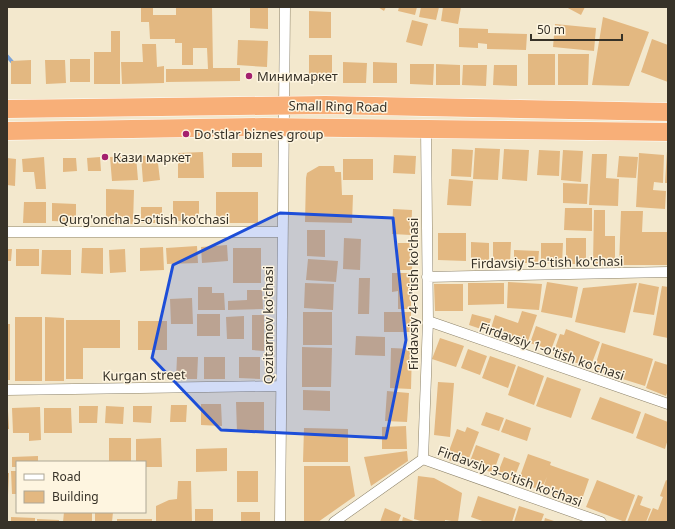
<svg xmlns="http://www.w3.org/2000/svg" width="675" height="529" font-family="'Noto Sans',sans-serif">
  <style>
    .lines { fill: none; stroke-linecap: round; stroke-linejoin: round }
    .stream { stroke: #7da4d7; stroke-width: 3.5 }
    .building { fill: #e3b881 }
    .street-casing { stroke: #8c8269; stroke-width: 11 }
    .highway-casing { stroke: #fff; stroke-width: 19 }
    .street { stroke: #fff; stroke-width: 10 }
    .highway { stroke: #f8af78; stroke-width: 18 }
    .marked { fill: #1d4ed8; fill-opacity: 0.2; stroke: #1d4ed8; stroke-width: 3; stroke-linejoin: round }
    .poi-dot { fill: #a4206e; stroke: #fef5e0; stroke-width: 1.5 }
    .labels { text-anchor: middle; stroke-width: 3; stroke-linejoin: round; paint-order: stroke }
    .poi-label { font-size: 13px; fill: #373228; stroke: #fef5e0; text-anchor: start }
    .street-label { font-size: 13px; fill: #373228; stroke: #fef5e0 }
  </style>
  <rect width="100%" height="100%" fill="#f3e8cd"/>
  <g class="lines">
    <!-- stream -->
    <path class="stream" d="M7 56 14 64"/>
  </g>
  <!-- building -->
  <path class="building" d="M141 7H153V15H176V7H212L213 68H240V81L166 82V69H208L207 48H193V65H182V43H175V39H150L149 22H141Z
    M250 7H268V29L250 28Z
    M378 7H386L384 11Z
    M399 7H417L415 15 398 11Z
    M421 7H439L436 20 419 17Z
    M443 7H461L458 24 441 21Z
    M566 7H585L581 15Z
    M309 11 331 12V38H309Z
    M603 17 649 32 629 86 592 85Z
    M412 20 428 24 422 46 406 42Z
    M555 24 596 28 594 51 553 47Z
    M459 28 488 29V33L527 34 526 50 487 49V44L478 43V48L459 47Z
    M111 31H120V84H94V52H111Z
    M652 39 668 45V82L641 72Z
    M238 40 268 41 267 67 237 65Z
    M142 44H156L157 67 164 66V83L122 84 121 62H143Z
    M528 54H555V85H528Z
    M558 54H589L588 85H558Z
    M309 55H332V82H309Z
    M70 59H90V82H70Z
    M31 60V84H11V61Z
    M45 60H65L66 83 46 84Z
    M343 62 367 63 366 83H343Z
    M373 62 397 63V83H373Z
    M410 64H434L433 85 410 84Z
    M436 64 460 65V85H436Z
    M463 65H487L486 86 462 85Z
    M494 65H517V86L493 85Z
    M475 148 500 149 498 180 473 179Z
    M452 149 473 150 471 177 451 176Z
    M504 149 529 150 527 181 502 179Z
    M539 150 560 151 559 176 537 175Z
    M563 150 583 151 581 182 561 180Z
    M667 151H668V183H665Z
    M203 152 204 178H178V153Z
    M232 153H262V167H232Z
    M639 153 664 155 663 183 654 182 653 190 666 191 665 209 636 207Z
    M592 154H607L606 178 619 179 618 206 589 205Z
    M157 155 160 180 143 182 141 156Z
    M394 155 416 156 415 174 393 173Z
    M136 156 138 180 112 181 110 157Z
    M619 156 638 157 636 178 617 177Z
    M44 157 46 189H36L34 172H23L22 159Z
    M100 157 101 171H88L87 158Z
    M7 158 16 159 15 186 7 185Z
    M63 158H76L77 171 63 172Z
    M343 159H373V180H343Z
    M319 166H334L335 172H341L342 195H353L352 223 305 222 306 178 307 173Z
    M449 179 473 181 471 206 447 205Z
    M563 183 588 184 587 204 563 203Z
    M106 189 134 190 133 224 106 223Z
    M216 192H258V223H216Z
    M173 201H199V221H173Z
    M24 202H46V223H23Z
    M52 203 76 204V222L52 221Z
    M141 207H162V223H141Z
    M565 208H592V231L564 230Z
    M393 209 412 210 411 235 392 234Z
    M594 210H605V236H615V265L593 264Z
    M621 211H643L642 232H668V265H619Z
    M307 230H325V257L307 256Z
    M438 233H466V261L438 260Z
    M344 238 361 239 360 270 343 269Z
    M566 238H586V264H566Z
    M471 242 489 243V261H471Z
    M493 242H511L510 263 493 262Z
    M398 243H413L412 270H398Z
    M541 243H563L562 264 541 263Z
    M227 245 228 261 202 263 201 247Z
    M197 246 198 263 167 264 166 248Z
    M163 247 164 270 140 271V248Z
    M82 248H103V274L81 273Z
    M233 248H261V283H233Z
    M7 249H12L11 261H7Z
    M16 249H39V266H16Z
    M125 249 126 272 110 273 109 250Z
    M42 250H71V275L41 274Z
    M514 250 539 251 538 263H514Z
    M308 259 338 261 336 282 306 280Z
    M392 273H411V309H398V291L392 292Z
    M359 278H370L369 314H358Z
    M508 282 542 284 539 310 507 308Z
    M547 282 578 287 572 318 541 312Z
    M305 283 334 284 333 310 304 308Z
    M468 283H504V304L468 305Z
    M637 283 625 333 575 322 583 288Z
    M639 283 659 287 654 315 633 312Z
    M434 284H463V311H435Z
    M662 286 668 287V338L653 335Z
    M198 287H212V293H224L225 310H198Z
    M247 290H262L263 309 228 310V301L247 300Z
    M192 298 193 324H171L170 299Z
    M522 311 537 315 527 344 490 332 495 315 518 323Z
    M303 312H332V345H303Z
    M384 312H411V332H384Z
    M197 314H220V336H197Z
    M472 314 491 319 487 331 469 325Z
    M252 315H264V351L252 350Z
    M244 316V339H227L226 317Z
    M15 317H42V381H15Z
    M45 317 64 318V381H45Z
    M66 320H120V348H83V379H66Z
    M138 321H167V350H138Z
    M7 324H10V380H7Z
    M536 326 557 334 551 350 530 343Z
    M566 329 600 342 590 368 553 354 560 334 564 335Z
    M356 336 385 337V356L355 355Z
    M440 338 464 346 456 367 432 359Z
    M602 343 653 359 645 386 594 370Z
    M302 347 332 348 331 387H302Z
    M391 348 412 349 411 389 390 388Z
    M468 349 487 356 480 375 461 368Z
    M490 356 516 365 508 388 482 378Z
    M177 357H198L197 379H176Z
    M204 357H225V379H204Z
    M239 357H260V379L239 378Z
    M655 361 668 365V390L666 396 646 388Z
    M518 366 544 376 534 405 508 395Z
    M547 377 581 389 571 418 536 406Z
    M438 382 454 383 450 437 434 435Z
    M303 390 330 391V411L303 410Z
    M387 391 409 393 407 422 385 421Z
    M600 397 641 412 633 434 591 419Z
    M236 402H264V432H237Z
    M201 404H221L222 426 201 425Z
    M171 405H187L186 422H170Z
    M79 406H98L97 423H79Z
    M106 406 124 407 123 424 105 423Z
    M133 406H152L151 423 133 422Z
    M40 407 41 440 29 441V433H13L12 408Z
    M44 408H71L72 433H44Z
    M7 411H8L9 429H7Z
    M486 412 504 418 499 431 481 425Z
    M645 413 668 422V439L665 449 636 438Z
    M506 419 531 428 527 441 501 432Z
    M406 426 407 449H382V427Z
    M467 427 479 432 466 466 446 459 457 429 465 432Z
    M304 428 348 429V462H303Z
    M109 438H131V462H109Z
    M161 438 162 467H145V462H136V439Z
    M476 445 500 454 493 473 469 464Z
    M227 448V471L196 472V449Z
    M407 451 408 461 371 486 364 457Z
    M528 454 551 462 550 465 589 479 580 505 568 500V499L542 490 547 477 541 490 518 482Z
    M38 456V462H17V467H12V457Z
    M504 457 520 463 513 481 497 475Z
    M304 466H350L355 496 318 522H304Z
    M11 471H17V494H12Z
    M237 471H258V502H237Z
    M7 473H9L8 495H7Z
    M418 476 434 478 462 493 458 522 445 520V522H424L414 519Z
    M597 480 635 495 625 522 586 507Z
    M666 480 668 481V522H647L653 508 658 510 663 497 660 496Z
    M178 481H191L192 522H156V506L169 500 177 499Z
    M638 495 643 497 640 505 651 509 646 522H627Z
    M478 496 516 509 512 522H485L471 517Z
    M519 506 544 514 541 522H514Z
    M385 508 401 515 398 522H380Z
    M195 509H213V522H195Z
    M64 512H92V522H63Z
    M95 512H113L112 522H95Z
    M241 512H260V522H241Z
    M11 517 35 518V522H11Z
    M403 517 416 522H402Z
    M545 518 557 522H544Z
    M37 519 59 520V522H37Z
    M117 519H152V522H117Z"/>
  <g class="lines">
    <!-- street casing -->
    <g class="street-casing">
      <path id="street" d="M7 232H282
        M427 277 668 272
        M428 321 668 404
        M7 390 281 386
        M423 459 428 321 426 129
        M280 522 285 7
        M334 522 423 459 601 522"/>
    </g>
    <!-- highway casing -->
    <g class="highway-casing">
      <path id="highway" d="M7 109 325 105 668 112
        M7 131 263 127 668 132"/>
    </g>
    <!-- street -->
    <use href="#street" class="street"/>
    <!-- highway -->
    <use href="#highway" class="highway"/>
  </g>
  <!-- marked area -->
  <path class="marked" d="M280 213 393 218 406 340 386 438 221 430 152 358 173 265Z"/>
  <!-- markers -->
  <g class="poi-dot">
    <circle cx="249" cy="76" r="4"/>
    <circle cx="186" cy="134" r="4"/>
    <circle cx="105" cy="157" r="4"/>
  </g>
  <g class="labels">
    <!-- poi labels -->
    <g class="poi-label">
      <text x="257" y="81">Минимаркет</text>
      <text x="194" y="139">Do'stlar biznes group</text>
      <text x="113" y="162">Кази маркет</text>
    </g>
    <!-- street labels -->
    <g class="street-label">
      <text transform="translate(338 106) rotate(1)" y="5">Small Ring Road</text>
      <text x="144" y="224">Qurg'oncha 5-o'tish ko'chasi</text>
      <text transform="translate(547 262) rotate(-1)" y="5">Firdavsiy 5-o'tish ko'chasi</text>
      <text transform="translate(413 294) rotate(-90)" y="5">Firdavsiy 4-o'tish ko'chasi</text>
      <text transform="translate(268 325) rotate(-90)" y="5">Qozitarnov ko'chasi</text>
      <text transform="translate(552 351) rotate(19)" y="5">Firdavsiy 1-o'tish ko'chasi</text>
      <text transform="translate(144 375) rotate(-1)" y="5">Kurgan street</text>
      <text transform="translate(510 476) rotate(20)" y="5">Firdavsiy 3-o'tish ko'chasi</text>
    </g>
  </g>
  <!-- border -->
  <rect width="675" height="529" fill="none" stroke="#373228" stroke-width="16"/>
  <!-- legend -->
  <rect x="16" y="461" width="130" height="52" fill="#fef5e0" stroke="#aea796"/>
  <rect x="24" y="474" width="20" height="6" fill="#ffffff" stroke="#aea796"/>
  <text x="52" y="481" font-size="12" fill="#373228">Road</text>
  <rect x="24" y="491" width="20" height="12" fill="#e3b881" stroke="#aea796"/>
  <text x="52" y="501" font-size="12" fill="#373228">Building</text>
  <!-- scale -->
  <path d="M531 34v6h91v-6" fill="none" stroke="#373228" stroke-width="2"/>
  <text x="537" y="34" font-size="12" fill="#373228" stroke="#fef5e0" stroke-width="3" paint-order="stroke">50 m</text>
</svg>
